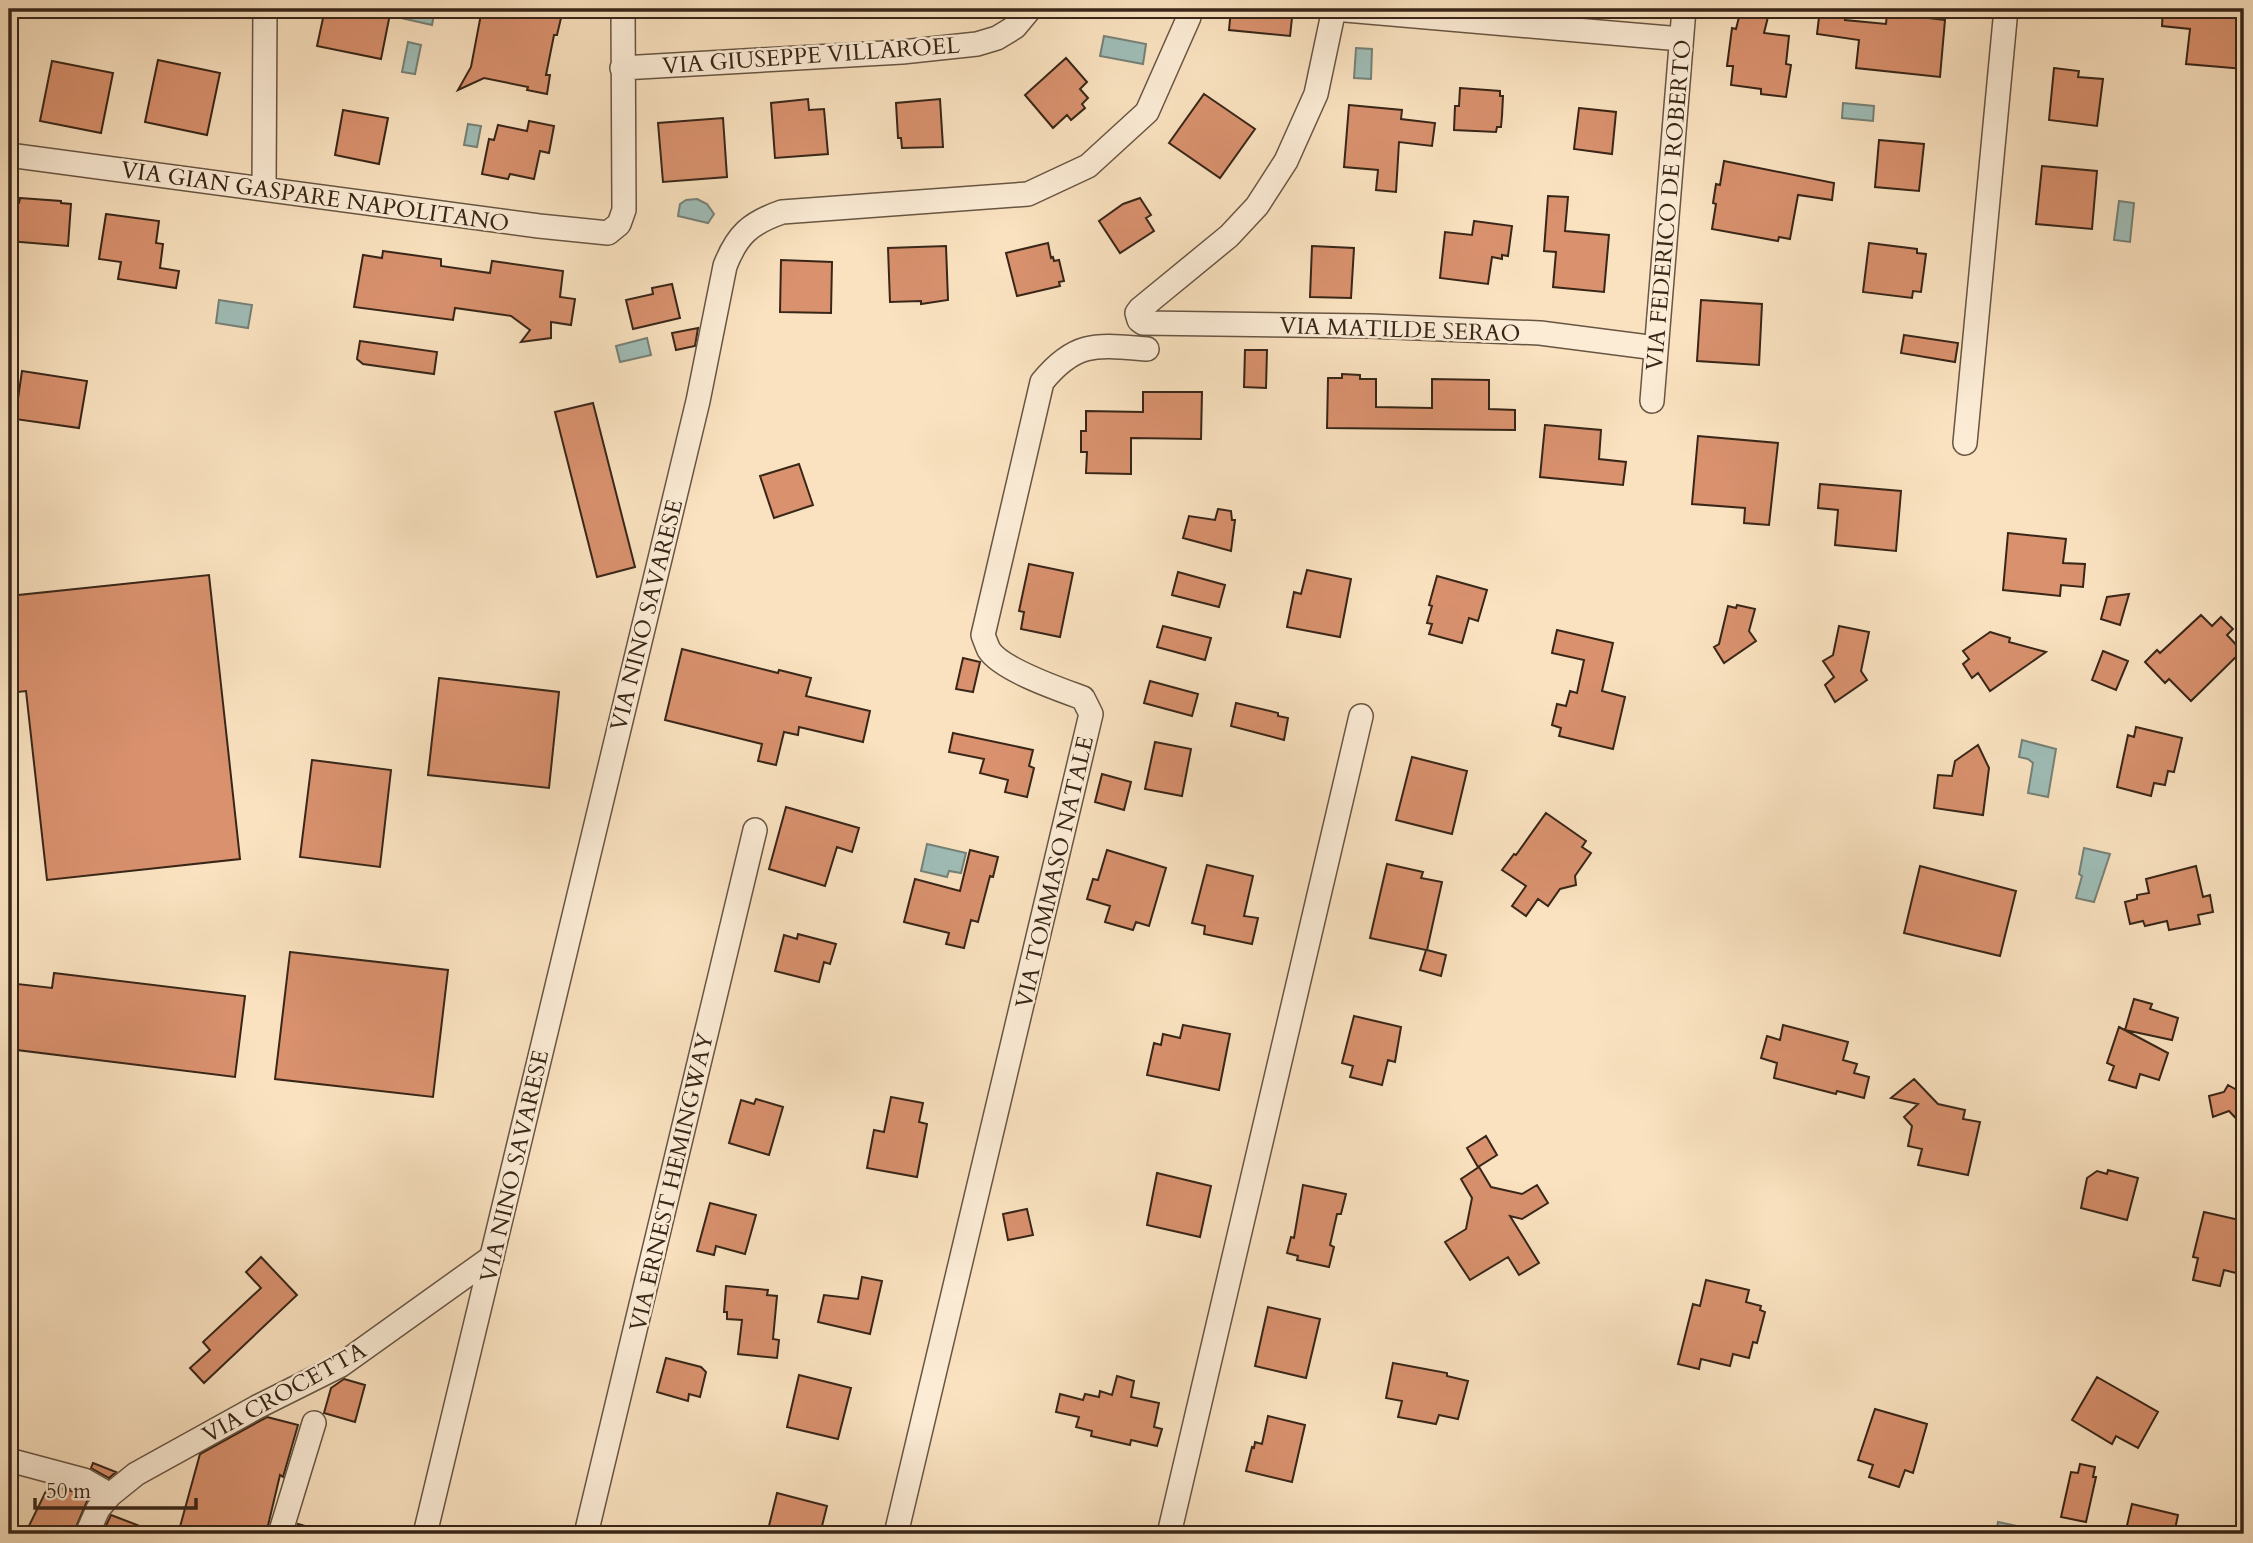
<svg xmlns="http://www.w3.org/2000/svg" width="2253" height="1543" font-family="Cardo,serif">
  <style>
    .water { fill: #9fbdb7; stroke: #768177; stroke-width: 2 }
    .building { fill: #d9916e; stroke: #382618; stroke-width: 2 }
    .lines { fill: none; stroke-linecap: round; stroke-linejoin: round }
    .street-casing { stroke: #685542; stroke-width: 26 }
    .street { stroke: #fcecd6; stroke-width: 23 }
    .labels { text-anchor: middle; stroke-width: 5; stroke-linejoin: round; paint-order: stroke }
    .street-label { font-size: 23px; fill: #382618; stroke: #fcecd6 }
  </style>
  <rect width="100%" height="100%" fill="#fae2c0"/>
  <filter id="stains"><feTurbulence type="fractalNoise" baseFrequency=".00286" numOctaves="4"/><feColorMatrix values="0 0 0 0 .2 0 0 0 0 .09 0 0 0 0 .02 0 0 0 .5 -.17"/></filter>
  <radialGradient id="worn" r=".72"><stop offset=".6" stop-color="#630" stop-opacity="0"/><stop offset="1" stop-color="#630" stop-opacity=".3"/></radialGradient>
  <!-- water -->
  <path class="water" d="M403 9H435L432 25 401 18Z
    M1104 36 1146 44 1143 64 1100 56Z
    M408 42 421 45 415 74 402 72Z
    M1356 48 1372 49 1371 79 1354 78Z
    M1843 103 1874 106 1873 121 1842 118Z
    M468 124 481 126 477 147 464 145Z
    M697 199 707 204 714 214 708 223 678 216 680 204 686 200Z
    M2119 201 2134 203 2130 242 2114 240Z
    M219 300 252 305 248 328 216 323Z
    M647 338 651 355 620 362 616 346Z
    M2022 740 2056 749 2048 797 2028 793 2033 763 2028 759 2019 757Z
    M927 844 966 853 961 873 949 871 947 877 921 871Z
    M2084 848 2110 854 2094 902 2076 898 2082 876 2079 874Z
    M1998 1522 2022 1527 2020 1534H1996Z"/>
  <!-- building -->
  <path class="building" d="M325 9H391L381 59 317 46Z
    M482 9H500L541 17 542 14 561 18 557 35H554L546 75H550L547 94 527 90 528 87 484 78 458 90 471 67Z
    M1231 9H1293L1290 36 1229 30Z
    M1741 9H1770L1764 33 1789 36 1786 64 1791 65 1786 97 1761 94V89L1731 85 1733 66H1727L1732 28 1736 29Z
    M1820 9H1846L1845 20 1886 24 1887 13 1945 20 1940 77 1856 68 1859 40 1817 34Z
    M2163 9H2244V69L2186 64 2190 29 2162 26Z
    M1066 58 1087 82 1080 89 1088 98 1082 104 1085 108 1071 120 1067 115 1053 128 1025 95Z
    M158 60 220 73 207 135 145 122Z
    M52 61 113 73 101 133 40 121Z
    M2054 68 2079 71 2078 77 2103 79 2097 126 2049 120Z
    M1460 88 1500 91V96H1503L1502 116 1501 127H1497L1496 132 1454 130 1455 106H1459Z
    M1204 94 1255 129 1220 178 1169 143Z
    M808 99 809 110 824 109 828 154 775 158 771 103Z
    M940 99 943 147 902 148 901 138H898L896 103Z
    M1349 105 1402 110 1401 119 1435 123 1432 146 1399 142 1396 192 1376 190 1378 170 1344 167Z
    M1579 108 1616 112 1612 154 1574 149Z
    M343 110 388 118 379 164 335 155Z
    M723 118 727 177 663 182 658 123Z
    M529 121 554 126 549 153 540 151 534 179 510 174 508 179 482 174 489 139 494 140 498 125 527 131Z
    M1879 140 1924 144 1919 191 1875 187Z
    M1724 161 1834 183 1832 200 1798 195 1790 239 1779 237 1778 241 1712 229 1716 204 1713 203 1716 184 1720 185Z
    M2042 166 2097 171 2092 229 2036 224Z
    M1548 196 1568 197 1565 231 1609 235 1604 292 1553 287 1556 252 1544 251Z
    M20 198 61 201V203L71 204 68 246 9 241 10 202 19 203Z
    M1140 198 1151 215 1146 218 1154 231 1120 253 1099 221 1123 204Z
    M106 214 159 221 156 243 163 244 160 268 179 271 176 288 118 279 121 262 99 259Z
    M1474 221 1512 226 1508 256 1502 255V259L1492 257 1488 284 1440 278 1445 232 1472 235Z
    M1048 243 1051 258 1053 257 1054 261 1059 260 1064 281 1059 282 1060 286 1017 296 1006 253Z
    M1869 243 1917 249V253L1926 254 1921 292 1913 291 1912 298 1863 292Z
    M946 246 948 300 921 304V301L890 302 888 248Z
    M1312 246 1354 248 1351 298 1310 297Z
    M383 251 441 259V266L490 273 492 261 563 271 560 297 575 299 571 325 551 322V338L521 342 530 330 511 316 455 308 453 320 354 307 363 255 382 258Z
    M781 260 832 262 831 313 780 312Z
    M672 284 680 318 633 329 626 300 653 294 652 288Z
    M1701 300 1762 304 1759 365 1697 361Z
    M698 328 695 346 676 350 672 333Z
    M1904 335 1958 343 1955 362 1901 353Z
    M360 341 437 352 434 374 363 364 357 359Z
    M1245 350H1267L1266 388 1244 387Z
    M22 371 87 381 79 428 15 419Z
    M1342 374 1360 375V379H1376V407L1432 408V379L1489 380V409L1515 410V430L1327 428 1328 378H1342Z
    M1143 392H1202L1201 439 1131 438V474L1086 473 1087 452H1081V431H1086V411L1143 412Z
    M593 403 635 567 597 577 555 412Z
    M1545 425 1601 430 1599 459 1626 462 1623 485 1540 477Z
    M1698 436 1778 443 1769 525 1744 523 1745 508 1692 504Z
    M799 464 813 505 774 518 760 476Z
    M1820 484 1901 491 1896 551 1835 545 1838 510 1818 508Z
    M1218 509 1231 511 1232 520H1235L1231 551 1183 538 1189 516 1215 520Z
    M2008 533 2066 539 2063 563 2085 564 2083 587 2061 585 2060 596 2003 590Z
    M1029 564 1073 573 1060 637 1021 629 1024 612 1019 611Z
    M1307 570 1351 579 1340 637 1287 627 1294 592 1301 594Z
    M1178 572 1225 585 1219 607 1172 595Z
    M209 575 240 859 47 880 26 691 9 693V596Z
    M1437 576 1487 590 1478 621 1469 618 1462 643 1429 634 1432 624 1427 623 1432 606 1429 605Z
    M2129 594 2120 625 2101 619 2107 597Z
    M1737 605 1755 609 1749 631 1756 641 1724 663 1714 647 1719 644 1728 606 1736 608Z
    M2201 615 2212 626 2221 617 2233 629 2227 635 2242 651 2191 701 2169 679 2165 683 2145 662 2157 650 2160 653Z
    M1163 626 1211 638 1205 660 1157 647Z
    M1839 626 1869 632 1861 671 1867 680 1835 702 1825 685 1834 677 1823 661 1833 655Z
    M1557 630 1613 643 1602 691 1625 697 1613 749 1559 736 1561 728 1552 725 1557 704 1566 706 1570 691 1577 693 1584 660 1552 653Z
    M1990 632 2010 638 2009 642 2046 652 1990 691 1978 673 1972 678 1963 664 1969 659 1963 651Z
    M682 649 778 673 779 670 811 678 806 696 870 711 863 742 799 727 798 735 784 732 776 765 758 761 762 744 665 720Z
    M2103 651 2128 661 2116 690 2092 680Z
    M963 658 980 662 973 692 956 689Z
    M439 678 559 692 549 788 428 775Z
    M1150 681 1198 694 1192 716 1144 703Z
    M1236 703 1278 713V716L1288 718 1284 740 1231 726Z
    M2136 727 2182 738 2174 772 2168 771 2165 785 2154 783 2151 796 2117 787 2128 735 2134 737Z
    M953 733 1033 750 1029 766 1034 768 1027 797 1005 792 1008 780 980 773 984 759 949 752Z
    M1155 742 1191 749 1182 796 1145 789Z
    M1978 745 1989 768 1983 815 1934 808 1938 775 1952 776 1955 761Z
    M1412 757 1467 771 1452 834 1396 820Z
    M312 760 391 770 380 867 300 857Z
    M1102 774 1131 782 1124 810 1095 802Z
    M786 807 859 828 852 852 837 847 825 886 769 869Z
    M1546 813 1586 841 1582 847 1591 853 1575 876 1576 885 1560 889 1548 906 1538 899 1526 916 1512 906 1526 886 1502 870 1514 854 1516 855Z
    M970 850 998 857 993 877 990 876 978 922 971 920 964 948 946 944 949 933 904 922 915 879 960 891Z
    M1107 850 1166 868 1149 926 1136 922 1133 930 1105 922 1110 906 1087 899 1093 879 1098 880Z
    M1387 864 1423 872 1421 878 1442 882 1427 950 1446 955 1441 976 1420 970 1426 950 1370 938Z
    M1207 865 1253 876 1244 916 1258 918 1252 944 1204 934 1205 926 1192 923Z
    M1920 866 2016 891 2000 956 1904 933Z
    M2196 866 2203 897 2210 895 2213 912 2198 915 2200 924 2169 930 2167 921 2145 926 2143 921 2130 924 2125 902 2137 899V895L2149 893 2146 879Z
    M798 934 836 944 830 964 824 962 819 982 775 971 784 935 797 939Z
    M290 952 448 970 433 1097 275 1079Z
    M54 973 245 996 235 1077 9 1049V983L52 988Z
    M2134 999 2152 1004 2150 1009 2178 1018 2172 1040 2125 1030Z
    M1354 1016 1401 1027 1395 1062 1388 1060 1382 1085 1350 1077 1353 1066 1342 1063Z
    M1183 1025 1230 1034 1219 1090 1147 1075 1154 1043 1161 1045 1163 1034 1180 1038Z
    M1783 1025 1848 1042 1843 1060 1857 1064 1854 1073 1869 1077 1864 1098 1837 1091 1836 1094 1774 1078 1777 1063 1761 1058 1767 1036 1780 1040Z
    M2119 1027 2168 1053 2159 1080 2140 1074 2136 1088 2109 1080 2114 1066 2107 1063Z
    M1914 1079 1938 1104 1965 1110 1963 1119 1980 1122 1968 1175 1918 1165 1922 1149 1908 1146 1912 1126 1904 1117 1918 1104 1891 1098Z
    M2228 1085 2244 1094V1127L2229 1111 2213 1117 2209 1096 2224 1092Z
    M891 1097 923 1103 919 1122 927 1124 917 1177 867 1168 874 1130 884 1132Z
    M756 1099 783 1107 769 1155 729 1143 741 1100 754 1104Z
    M1486 1136 1497 1155 1478 1167 1467 1148Z
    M1479 1167 1491 1187 1522 1194 1537 1185 1548 1203 1522 1219 1510 1216 1539 1263 1519 1275 1508 1257 1470 1280 1445 1242 1466 1229 1472 1198 1461 1179Z
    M2108 1170 2138 1178 2127 1220 2081 1208 2087 1178 2097 1171 2107 1174Z
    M1157 1173 1211 1186 1200 1237 1147 1225Z
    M1303 1185 1346 1194 1341 1214H1337L1330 1245 1334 1247 1329 1267 1297 1260 1298 1256 1287 1253 1291 1237 1294 1238Z
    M710 1203 756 1215 745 1254 716 1246 714 1255 697 1251Z
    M1027 1209 1033 1235 1008 1240 1003 1214Z
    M2204 1212 2244 1221V1275L2224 1270 2220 1286 2193 1280 2198 1258 2193 1257Z
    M261 1257 297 1295 204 1383 190 1368 210 1350 203 1342 261 1288 246 1272Z
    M862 1277 882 1281 870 1334 818 1322 824 1295 858 1299Z
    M1706 1280 1749 1290 1746 1302 1761 1306 1760 1310 1765 1312 1757 1343 1753 1342 1749 1358 1733 1354 1730 1366 1701 1359 1699 1369 1678 1364 1693 1304 1700 1306Z
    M726 1286 768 1290 767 1295 777 1296 773 1339 779 1340 777 1358 738 1354 742 1320 727 1319V1312H724Z
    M1268 1307 1320 1319 1306 1378 1255 1366Z
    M666 1358 701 1367 706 1372 700 1397 689 1394 688 1401 657 1392Z
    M1393 1363 1447 1373V1376L1468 1381 1458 1419 1439 1415 1436 1424 1398 1417 1402 1401 1386 1398Z
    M799 1375 851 1388 838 1439 787 1427Z
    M1117 1376 1134 1381 1131 1397 1159 1403 1154 1427 1162 1429 1157 1446 1131 1440 1130 1445 1091 1436 1092 1431 1076 1427 1079 1417 1056 1412 1060 1394 1083 1400 1085 1394 1099 1397 1100 1391 1112 1395Z
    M2097 1377 2158 1412 2138 1448 2116 1436 2112 1444 2072 1420Z
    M344 1379 365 1385 355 1422 324 1413 331 1388Z
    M1875 1409 1927 1424 1913 1473 1905 1470 1899 1487 1869 1477 1873 1465 1858 1460Z
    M1268 1416 1305 1425 1292 1482 1246 1471 1252 1447 1254 1448 1255 1442 1262 1444Z
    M267 1417 298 1425 283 1477 280 1475 266 1534H178L200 1454Z
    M93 1463 116 1472 109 1478 91 1468Z
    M2080 1464 2095 1467 2093 1477H2096L2086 1522 2061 1517 2071 1472 2078 1473Z
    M49 1485 79 1493 88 1499 73 1534H25Z
    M777 1493 827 1506 820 1534H767Z
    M2132 1504 2178 1515 2174 1534H2125Z
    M111 1515 158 1533 157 1534H102Z
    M298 1524 316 1529 315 1534H295Z"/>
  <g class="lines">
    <!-- street casing -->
    <g class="street-casing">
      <path id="street" d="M1334 9 1316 94 1286 161 1257 206 1229 236 1140 309 1137 313 1139 320 1143 323 1370 326 1540 333 1656 348
        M1334 9 1681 39
        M622 68 902 52 977 44 997 38 1015 27 1030 9
        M9 155 539 226 608 233 619 224 624 210 623 9
        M264 189 265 9
        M1652 401 1684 9
        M1965 443 2006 9
        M9 1460 84 1480 110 1495
        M87 1534 98 1509 110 1495 136 1474 257 1407 341 1365 492 1257
        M280 1534 314 1423
        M425 1534 698 401 725 266C737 235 750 223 782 212L1028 194 1088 166 1147 112 1189 17 1190 9
        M586 1534 755 830
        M896 1534 1091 714 1083 698C1061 690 1002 670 989 650 987 646 985 640 983 635L1042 382C1076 340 1098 345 1147 349
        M1169 1534 1361 716"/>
    </g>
    <!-- street -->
    <use href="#street" class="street"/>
  </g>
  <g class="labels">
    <!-- street labels -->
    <g class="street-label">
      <text transform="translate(811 55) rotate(-4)" y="8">VIA GIUSEPPE VILLAROEL</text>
      <text transform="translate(315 196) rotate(8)" y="8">VIA GIAN GASPARE NAPOLITANO</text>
      <text transform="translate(1668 205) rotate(-85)" y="8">VIA FEDERICO DE ROBERTO</text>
      <text transform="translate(1400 329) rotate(2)" y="8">VIA MATILDE SERAO</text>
      <text transform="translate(646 615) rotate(-76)" y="8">VIA NINO SAVARESE</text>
      <text transform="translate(1054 872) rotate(-77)" y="8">VIA TOMMASO NATALE</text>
      <text transform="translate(514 1166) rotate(-77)" y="8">VIA NINO SAVARESE</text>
      <text transform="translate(671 1182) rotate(-77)" y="8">VIA ERNEST HEMINGWAY</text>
      <text transform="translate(284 1392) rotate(-29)" y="8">VIA CROCETTA</text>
    </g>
  </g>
  <!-- margin -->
  <rect width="2253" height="1543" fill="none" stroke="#fae2c0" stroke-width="35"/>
  <rect x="10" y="10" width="2232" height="1522" fill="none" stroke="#382618" stroke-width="3.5"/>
  <rect x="18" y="18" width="2218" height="1508" fill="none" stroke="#382618" stroke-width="2"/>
  <!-- scale -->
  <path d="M35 1498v10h161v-10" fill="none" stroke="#382618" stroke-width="3.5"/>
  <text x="46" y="1498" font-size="21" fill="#382618" stroke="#fcecd6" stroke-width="5" paint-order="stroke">50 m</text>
  <rect width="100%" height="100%" filter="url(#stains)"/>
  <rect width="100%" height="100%" fill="url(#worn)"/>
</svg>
